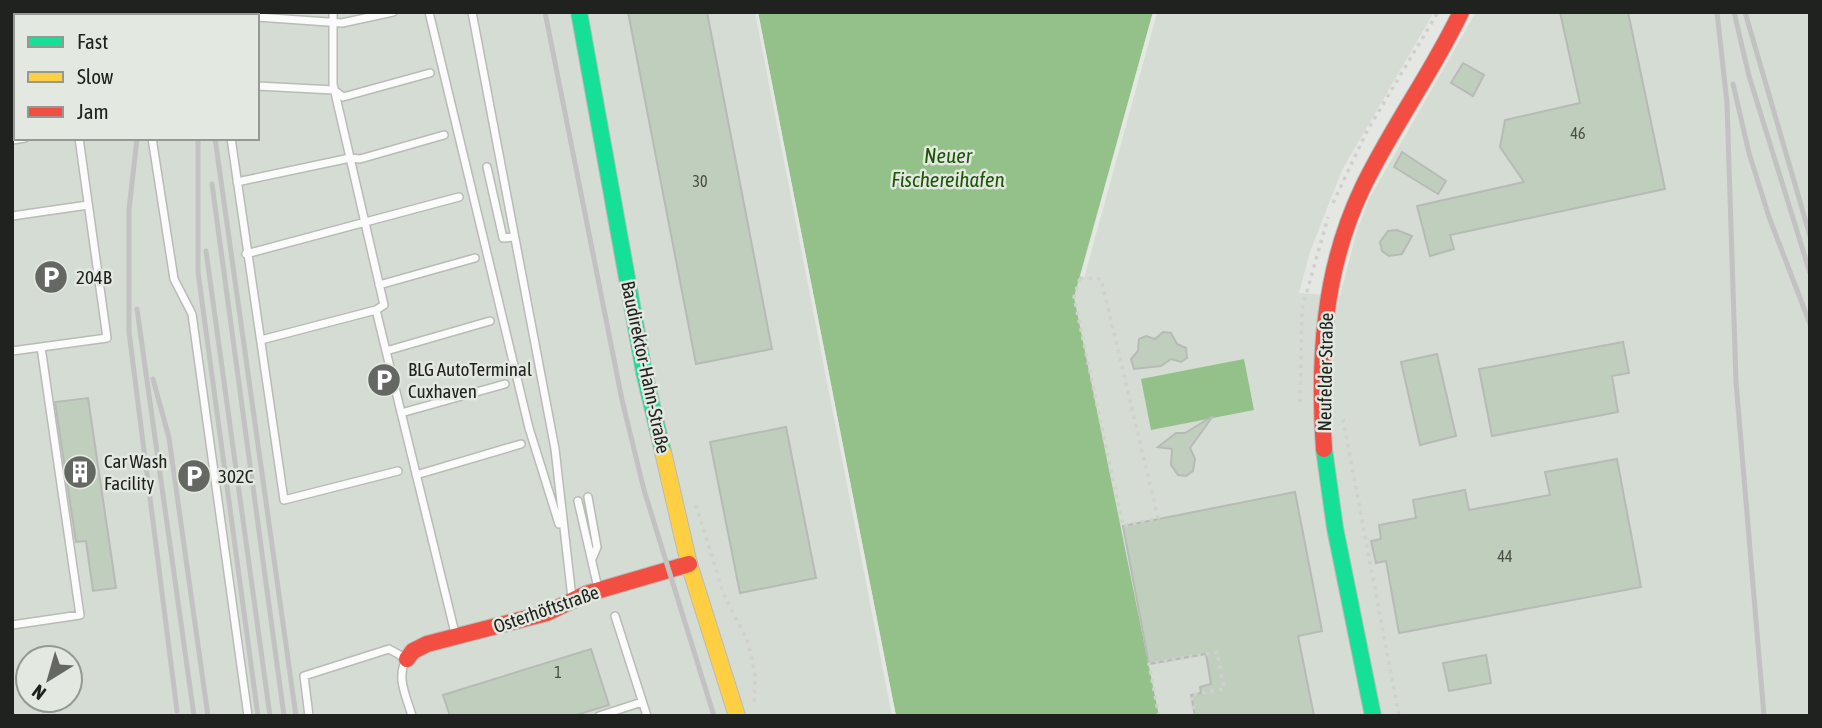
<svg xmlns="http://www.w3.org/2000/svg" width="1822" height="728" font-family="'Asap Condensed',sans-serif">
  <style>
    .built { fill: #d5dcd3; fill-rule: evenodd }
    .water { fill: #94c08a }
    .pier { fill: #e4e7e2 }
    .building { fill: #c0cebd; stroke: #b8bab7; stroke-width: 2 }
    .lines { fill: none; stroke-linecap: round; stroke-linejoin: round }
    .lane-casing { stroke: #b9bbb7; stroke-width: 10 }
    .fast-casing { stroke: #b9bbb7; stroke-width: 18 }
    .slow-casing { stroke: #b9bbb7; stroke-width: 18 }
    .jam-casing { stroke: #b9bbb7; stroke-width: 18 }
    .path { stroke: #d0d0cf; stroke-width: 3.5; stroke-dasharray: 3.5 5; stroke-linecap: butt }
    .lane { stroke: #fbfbfb; stroke-width: 7 }
    .fast { stroke: #16e098; stroke-width: 16 }
    .slow { stroke: #ffcf43; stroke-width: 16 }
    .jam { stroke: #f24e42; stroke-width: 16 }
    .rail { stroke: #c1c2c1; stroke-width: 5 }
    .labels { text-anchor: middle; stroke-width: 5; stroke-linejoin: round; paint-order: stroke }
    .number-label { font-size: 16px; fill: #484d46 }
    .poi-label { font-size: 19px; fill: #20221f; stroke: #e3e8e1; text-anchor: start }
    .street-label { font-size: 19px; fill: #20221f; stroke: #e3e8e1 }
    .water-label { font-size: 21px; font-style: italic; fill: #1b5607; stroke: #e3e8e1 }
  </style>
  <rect width="100%" height="100%" fill="#e4e7e2"/>
  <!-- built -->
  <path class="built" d="M12 12H758L896 716H12ZM16 16H257V138H16ZM28 658H70V700H28Z
    M1153 12H1434L1342 170 1310 252 1299 293 1340 296 1357 231 1369 199 1476 12H1810V716H1159L1074 297Z"/>
  <!-- water -->
  <path class="water" d="M758 12H1153L1074 297 1159 716H896Z
    M1244 359 1254 410 1151 430 1141 379Z"/>
  <!-- pier -->
  <path class="pier" d="M755 12H758L896 716H892Z
    M1153 12 1157 13 1084 278H1080Z"/>
  <!-- building -->
  <path class="building" d="M628 12H707L772 349 696 364Z
    M1560 12H1628L1665 189 1450 235 1454 249 1430 256 1417 206 1524 182 1500 147 1505 120 1580 103Z
    M1463 63 1484 75 1473 96 1451 83Z
    M1402 152 1446 181 1438 194 1394 167Z
    M1397 230 1412 236 1402 254 1389 256 1382 251 1380 242 1388 231Z
    M1163 332 1171 333 1177 344 1186 348 1187 358 1181 362 1171 359 1161 366 1134 369 1131 359 1138 351 1139 339 1146 336 1155 339Z
    M1623 342 1629 373 1612 376 1618 412 1492 436 1479 369Z
    M1437 354 1456 436 1420 445 1401 362Z
    M88 398 116 588 93 591 86 541 76 542 55 402Z
    M1213 416 1190 448 1195 459 1193 471 1186 476 1178 475 1171 465 1172 449 1158 447 1176 433H1185Z
    M786 427 816 578 740 593 710 442Z
    M1617 459 1641 587 1399 633 1386 561 1376 563 1371 541 1381 539 1379 525 1416 518 1413 500 1465 490 1469 510 1550 495 1545 472Z
    M1295 492 1322 631 1298 636 1314 716H1195L1191 695 1201 693 1200 687 1211 684 1206 654 1149 664 1123 526Z
    M591 649 609 705 573 716H450L443 695Z
    M1486 655 1491 683 1449 691 1443 663Z"/>
  <g class="lines">
    <!-- lane casing -->
    <g class="lane-casing">
      <path id="lane" d="M132 12 133 16
        M333 12V84L384 305 376 310
        M429 12 529 428 559 524
        M472 12 555 449 572 598
        M61 16 63 12
        M235 16V12
        M257 17 342 23 393 12
        M257 86 334 90 343 97 430 73
        M152 138 174 279 192 314 248 716
        M231 138 284 500 398 471
        M12 140 25 138
        M487 167 503 238 514 237
        M237 182 350 158 360 159 444 135
        M12 216 88 205
        M246 254 459 197
        M379 285 475 258
        M261 340 376 310 455 633
        M12 351 107 338 79 138
        M386 351 490 321
        M401 413 505 384
        M416 475 521 444
        M588 497 597 547 593 557
        M578 501 598 588
        M615 616 647 716
        M12 625 80 615 41 347
        M309 716 304 676 389 649 407 659C395 676 407 698 412 716
        M599 716 642 702"/>
    </g>
    <!-- fast casing -->
    <g class="fast-casing">
      <path id="fast" d="M579 12 644 372 663 452
        M1324 449 1335 528 1373 716"/>
    </g>
    <!-- slow casing -->
    <g class="slow-casing">
      <path id="slow" d="M663 452 689 564 737 716"/>
    </g>
    <!-- jam casing -->
    <g class="jam-casing">
      <path id="jam" d="M1324 449C1318 360 1323 271 1362 189 1391 128 1432 73 1461 12
        M407 659 413 651 427 644 547 613 586 594 689 564"/>
    </g>
    <!-- path -->
    <path class="path" d="M1333 203 1367 131 1438 12
      M1080 278 1101 279 1158 518 1123 526 1074 297Z
      M1300 402 1302 309 1328 217
      M1343 419 1399 716
      M696 505 723 593 748 642 755 674 754 704
      M1159 716 1149 664 1217 652 1224 689 1191 695 1195 716"/>
    <!-- lane -->
    <use href="#lane" class="lane"/>
    <!-- fast -->
    <use href="#fast" class="fast"/>
    <!-- slow -->
    <use href="#slow" class="slow"/>
    <!-- jam -->
    <use href="#jam" class="jam"/>
    <!-- rail -->
    <path class="rail" d="M545 12 622 400 644 490 714 716
      M1717 12 1727 103 1736 382 1764 716
      M1734 12 1749 76 1810 273
      M1745 12 1810 236
      M174 16 176 12
      M217 16 218 12
      M1733 84 1749 153 1769 217 1810 324
      M137 138 129 210V332L177 711
      M198 138V272L258 716
      M215 138 296 716
      M212 184 284 716
      M206 251 270 716
      M137 309 194 716
      M153 379 169 438 208 716"/>
  </g>
  <!-- icons -->
  <defs>
    <g id="parking-disc" transform="scale(1.75)"><circle r="9.5" fill="#656763" stroke="#e3e8e1"/><path d="M-3.5-5.5H1a3.5 3.5 0 0 1 0 7H-1V5.5H-3.5ZM-1-3.4V-.6H.8a1.4 1.4 0 0 0 0-2.8Z" fill="#fff"/></g>
    <g id="building-disc" transform="scale(1.75)"><circle r="9.5" fill="#656763" stroke="#e3e8e1"/><path d="M-4-6H4V6H1V3H-1V6H-4ZM-2.5-4.3h1.7v1.8h-1.7ZM.8-4.3h1.7v1.8H.8ZM-2.5-1h1.7V.8h-1.7ZM.8-1h1.7V.8H.8Z" fill="#fff"/></g>
  </defs>
  <g fill-rule="evenodd">
    <use href="#parking-disc" x="51" y="277"/>
    <use href="#parking-disc" x="384" y="380"/>
    <use href="#building-disc" x="80" y="472"/>
    <use href="#parking-disc" x="194" y="476"/>
  </g>
  <g class="labels">
    <!-- number labels -->
    <g class="number-label">
      <text x="1578" y="139">46</text>
      <text x="700" y="187">30</text>
      <text x="1505" y="562">44</text>
      <text x="558" y="678">1</text>
    </g>
    <!-- poi labels -->
    <g class="poi-label">
      <text x="76" y="284">204B</text>
      <text x="408" y="376">BLG AutoTerminal<tspan x="408" dy="22">Cuxhaven</tspan></text>
      <text x="104" y="468">Car Wash<tspan x="104" dy="22">Facility</tspan></text>
      <text x="218" y="483">302C</text>
    </g>
    <!-- street labels -->
    <g class="street-label">
      <text transform="translate(646 367) rotate(78)" y="7">Baudirektor-Hahn-Straße</text>
      <text transform="translate(1325 372) rotate(-89)" y="7">Neufelder Straße</text>
      <text transform="translate(546 609) rotate(-19)" y="7">Osterhöftstraße</text>
    </g>
    <!-- water labels -->
    <g class="water-label">
      <text x="948" y="163">Neuer<tspan x="948" dy="24">Fischereihafen</tspan></text>
    </g>
  </g>
  <!-- border -->
  <rect width="1822" height="728" fill="none" stroke="#20221f" stroke-width="28"/>
  <!-- legend -->
  <rect x="14" y="14" width="245" height="126" fill="#e3e8e1" stroke="#959993" stroke-width="2"/>
  <rect x="28" y="37" width="35" height="10" fill="#16e098" stroke="#959993" stroke-width="2"/>
  <text x="77" y="49" font-size="21" fill="#20221f">Fast</text>
  <rect x="28" y="72" width="35" height="10" fill="#ffcf43" stroke="#959993" stroke-width="2"/>
  <text x="77" y="84" font-size="21" fill="#20221f">Slow</text>
  <rect x="28" y="107" width="35" height="10" fill="#f24e42" stroke="#959993" stroke-width="2"/>
  <text x="77" y="119" font-size="21" fill="#20221f">Jam</text>
  <!-- north arrow -->
  <g transform="translate(49 679) rotate(217)"><circle r="33" fill="#e3e8e1" stroke="#959993" stroke-width="2"/>
  <path d="M0-5L12 26L0 18L-12 26Z" fill="#656763"/>
  <text y="-10" font-size="19" font-weight="bold" text-anchor="middle" fill="#20221f">N</text>
  </g>
</svg>
